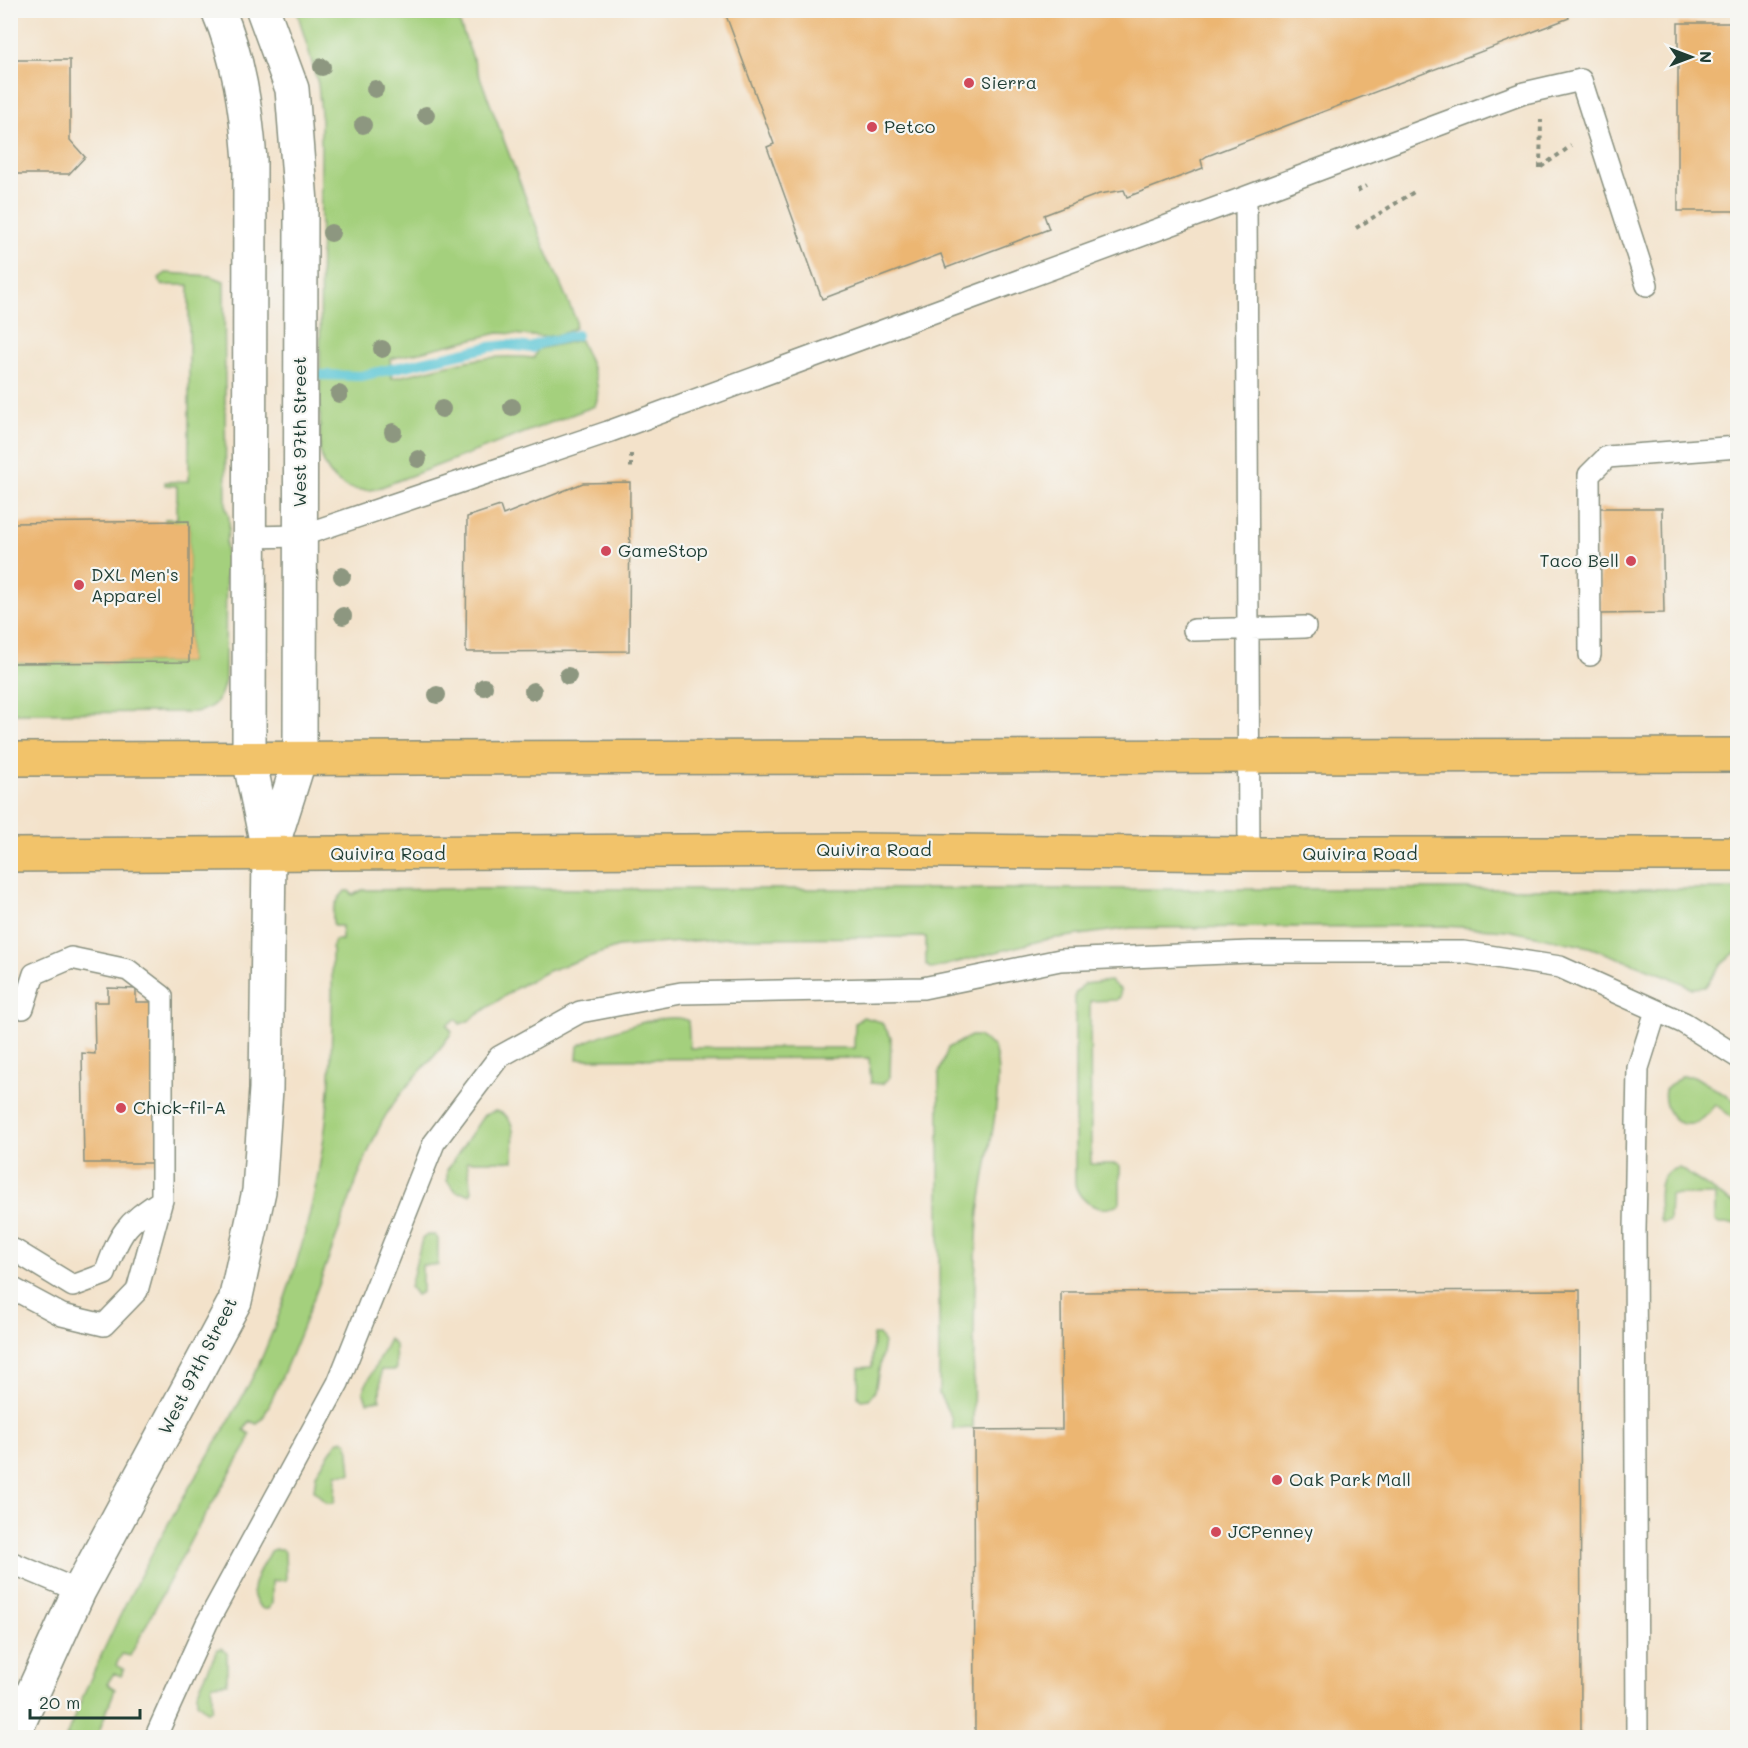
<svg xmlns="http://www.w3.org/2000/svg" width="1748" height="1748" font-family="Mali,sans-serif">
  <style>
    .green { fill: #a4d07d; stroke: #628658; stroke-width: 1.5 }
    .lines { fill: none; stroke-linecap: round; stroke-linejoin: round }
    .stream { stroke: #5bc6d5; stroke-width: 10 }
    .building { fill: #ecb672 }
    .lane-casing { stroke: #89907f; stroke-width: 24 }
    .street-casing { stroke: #89907f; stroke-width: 36 }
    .primary-casing { stroke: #89907f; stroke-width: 36 }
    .path { stroke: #89907f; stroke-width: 4; stroke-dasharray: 4.5 4.5; stroke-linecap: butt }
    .lane { stroke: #fff; stroke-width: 21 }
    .street { stroke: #fff; stroke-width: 33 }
    .primary { stroke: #f2c36a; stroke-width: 33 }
    .tree { fill: #8d9780 }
    .poi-dot { fill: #d1495b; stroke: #f6f6f2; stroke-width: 2 }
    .labels { text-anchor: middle; stroke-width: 4.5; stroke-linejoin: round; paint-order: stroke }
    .poi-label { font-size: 18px; fill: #1f3d34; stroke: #f6f6f2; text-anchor: start }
    .street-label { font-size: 18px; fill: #1f3d34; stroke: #f6f6f2 }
  </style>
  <rect width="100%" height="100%" fill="#f6f6f2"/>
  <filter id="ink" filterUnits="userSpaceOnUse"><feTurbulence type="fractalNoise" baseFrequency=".0167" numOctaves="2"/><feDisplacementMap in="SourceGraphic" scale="12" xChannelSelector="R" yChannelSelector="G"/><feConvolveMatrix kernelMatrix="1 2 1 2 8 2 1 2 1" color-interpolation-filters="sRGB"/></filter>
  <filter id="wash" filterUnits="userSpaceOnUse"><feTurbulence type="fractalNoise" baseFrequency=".008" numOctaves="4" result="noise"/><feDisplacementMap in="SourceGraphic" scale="24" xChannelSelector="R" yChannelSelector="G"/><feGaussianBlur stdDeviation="1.35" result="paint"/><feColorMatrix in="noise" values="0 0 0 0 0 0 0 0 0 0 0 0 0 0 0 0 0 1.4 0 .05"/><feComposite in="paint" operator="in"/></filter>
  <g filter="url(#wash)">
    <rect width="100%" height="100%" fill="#f3e2ca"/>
    <!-- green -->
    <path class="green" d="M297 11H455L542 241 576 320 575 328C545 344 528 333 498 333L390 359 392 378C445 368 477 352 534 358L538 349 580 340C588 360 604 385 595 406L376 489C346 495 326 478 320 450L321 114 318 84Z
      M166 273 211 276 224 281 226 508C231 519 230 530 226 541L225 680C221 699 215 709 195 712L11 713 10 663 189 662V522H165V519H177V486L165 485V482L189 481V285H161L159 278Z
      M451 889H1737L1738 950 1722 964 1705 987 1692 988 1670 977 1589 947 1507 930 1444 926 1131 928 1043 940 932 969 926 965V937L729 938 618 947 548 971 518 987 468 1021 460 1024 456 1019 447 1025 452 1032C431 1064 400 1088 382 1122 363 1160 349 1201 335 1241 313 1301 291 1360 263 1418L257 1424 250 1421 244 1430 250 1434 247 1445 194 1534 130 1656 122 1654 116 1665 124 1669 121 1676 114 1673 107 1684 115 1689 97 1737H66C96 1662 132 1588 172 1517 202 1463 238 1412 263 1355 297 1275 320 1189 328 1102 333 1051 332 999 332 948L335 940H342V926H334C330 912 335 901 345 891H349L353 895 362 890Z
      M1110 981 1120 989V997L1117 1000 1090 1001 1091 1164H1117L1120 1166V1202C1104 1217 1079 1203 1075 1184V994L1084 984Z
      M863 1017 881 1022 891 1037 890 1077 882 1084 871 1083 869 1058 577 1059 578 1046C598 1035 669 1009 688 1021L690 1048H854L855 1023Z
      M971 1036H978L993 1046C1009 1082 981 1178 978 1222 973 1290 974 1359 973 1428L953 1429 952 1419 939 1394V1073L948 1048Z
      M1681 1076H1694L1737 1102V1121L1715 1104C1711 1109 1708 1115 1702 1119 1681 1135 1661 1112 1665 1090Z
      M495 1111C519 1115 513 1143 513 1161H467L472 1191 470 1194 457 1192 447 1181V1170L484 1115Z
      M1679 1168 1737 1206V1224H1719L1715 1221V1195H1670L1669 1221 1662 1223 1660 1220C1660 1200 1653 1172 1679 1168Z
      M427 1235H435L438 1239V1265H422V1292L416 1295 410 1287 422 1239Z
      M873 1335H879L884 1343 875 1391 869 1399 861 1400 858 1397 859 1368 872 1367Z
      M389 1339 395 1345 396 1370H381L380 1400 367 1402 363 1391Z
      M343 1440 348 1443 351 1474H336L335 1500 333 1503H326L314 1490 316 1474 337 1442Z
      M275 1549H282L285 1552 286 1580 272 1581V1604L268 1609H263C241 1592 261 1570 270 1551Z
      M221 1648 227 1653V1683L212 1684V1708L208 1712 197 1702V1693L218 1649Z"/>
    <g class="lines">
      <!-- stream -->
      <path class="stream" d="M322 375 361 376 489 347 508 345 532 348 538 344 577 335"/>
    </g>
    <g id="blocks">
      <!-- building -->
      <path class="building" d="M724 10H1567L1569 18 1207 156 1201 160 1203 168 1127 197 1124 190 1099 194 1044 215 1049 229 946 268 941 254 822 299 767 147 774 144Z
        M1678 23H1738V211H1678Z
        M10 60H70V140L85 157 69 174H10Z
        M630 482 629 651 466 652 467 517 500 506 503 515 583 483Z
        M1599 508H1662L1664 613 1600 614Z
        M189 521V662L10 663V523Z
        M108 988 136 989V1002H158L159 1163H84L82 1053 95 1054 94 1002H108Z
        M1580 1290 1581 1738H975L974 1430 1062 1429 1061 1292Z"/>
    </g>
  </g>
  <g filter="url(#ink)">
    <use href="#blocks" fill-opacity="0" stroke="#89907f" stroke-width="1.5"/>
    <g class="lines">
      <!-- lane casing -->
      <g class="lane-casing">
        <path id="lane" d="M250 537 300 536 608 432 1246 197
          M1194 630 1305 627
          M1590 655 1589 475 1607 457 1738 447
          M1249 854 1246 197 1524 93 1581 80 1647 285
          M14 1250 73 1286 105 1274C120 1232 125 1224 162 1200V996L128 970 71 958 34 974 23 1008
          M10 1287 62 1315 104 1325 137 1291 162 1200
          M10 1562 79 1591
          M155 1738 207 1623 338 1383 434 1143 499 1057 580 1012 681 993 923 988 1060 960 1250 952H1463L1560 967 1684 1023 1738 1057
          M1637 1738 1635 1231 1638 1068 1656 1011"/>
      </g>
      <!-- street casing -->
      <g class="street-casing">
        <path id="street" d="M263 10 292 89 301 203 300 758 270 853
          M12 1738 79 1591 235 1301 259 1191 266 1089 269 855 249 758 250 160C246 109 239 58 218 10"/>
      </g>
      <!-- primary casing -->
      <g class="primary-casing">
        <path id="primary" d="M10 759 1738 755
          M10 855 855 850 1249 854H1738"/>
      </g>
      <!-- path -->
      <path class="path" d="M1541 167 1571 146
        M1540 168 1541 120
        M1357 191 1366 186
        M1356 228 1414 192
        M631 454V471"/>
      <!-- lane -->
      <use href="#lane" class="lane"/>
      <!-- street -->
      <use href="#street" class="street"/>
      <!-- primary -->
      <use href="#primary" class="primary"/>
    </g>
    <!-- trees -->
    <g class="tree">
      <circle cx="322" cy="67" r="9"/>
      <circle cx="375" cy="89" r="9"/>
      <circle cx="426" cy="115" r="9"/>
      <circle cx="363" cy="125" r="9"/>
      <circle cx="331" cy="233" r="9"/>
      <circle cx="382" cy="349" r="9"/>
      <circle cx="339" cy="394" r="9"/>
      <circle cx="512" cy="407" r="9"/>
      <circle cx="442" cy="409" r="9"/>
      <circle cx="393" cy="432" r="9"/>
      <circle cx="418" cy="459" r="9"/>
      <circle cx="342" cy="576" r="9"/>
      <circle cx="343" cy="616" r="9"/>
      <circle cx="568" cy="676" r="9"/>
      <circle cx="484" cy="687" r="9"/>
      <circle cx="533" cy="691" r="9"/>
      <circle cx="437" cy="695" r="9"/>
    </g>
  </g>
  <!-- markers -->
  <g class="poi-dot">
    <circle cx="969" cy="83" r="6"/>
    <circle cx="872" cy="127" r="6"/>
    <circle cx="606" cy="551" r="6"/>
    <circle cx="1631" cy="561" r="6"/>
    <circle cx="79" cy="585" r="6"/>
    <circle cx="121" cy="1108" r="6"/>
    <circle cx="1277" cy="1480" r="6"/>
    <circle cx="1216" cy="1532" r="6"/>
  </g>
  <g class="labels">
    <!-- poi labels -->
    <g class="poi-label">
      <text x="981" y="89">Sierra</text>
      <text x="884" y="133">Petco</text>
      <text x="618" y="557">GameStop</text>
      <text x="1619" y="567" text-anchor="end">Taco Bell</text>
      <text x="91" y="581">DXL Men's<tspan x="91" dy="21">Apparel</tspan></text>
      <text x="133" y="1114">Chick-fil-A</text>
      <text x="1289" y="1486">Oak Park Mall</text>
      <text x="1228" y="1538">JCPenney</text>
    </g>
    <!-- street labels -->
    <g class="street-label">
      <text transform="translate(300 432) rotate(-90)" y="6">West 97th Street</text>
      <text x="874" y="856">Quivira Road</text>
      <text x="388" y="860">Quivira Road</text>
      <text x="1360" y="860">Quivira Road</text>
      <text transform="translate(198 1366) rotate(-63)" y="6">West 97th Street</text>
    </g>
  </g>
  <!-- margin -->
  <rect width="1748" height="1748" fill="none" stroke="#f6f6f2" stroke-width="36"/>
  <!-- north arrow -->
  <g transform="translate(1691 57) rotate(90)" stroke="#f6f6f2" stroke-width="4.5" paint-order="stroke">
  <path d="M0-4.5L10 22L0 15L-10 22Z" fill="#1f3d34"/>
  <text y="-9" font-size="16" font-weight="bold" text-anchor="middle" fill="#1f3d34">N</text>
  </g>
  <!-- scale -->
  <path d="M30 1709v9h110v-9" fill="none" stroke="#1f3d34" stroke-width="3"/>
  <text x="39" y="1709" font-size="18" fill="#1f3d34" stroke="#f6f6f2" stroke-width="4.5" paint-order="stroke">20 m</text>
</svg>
